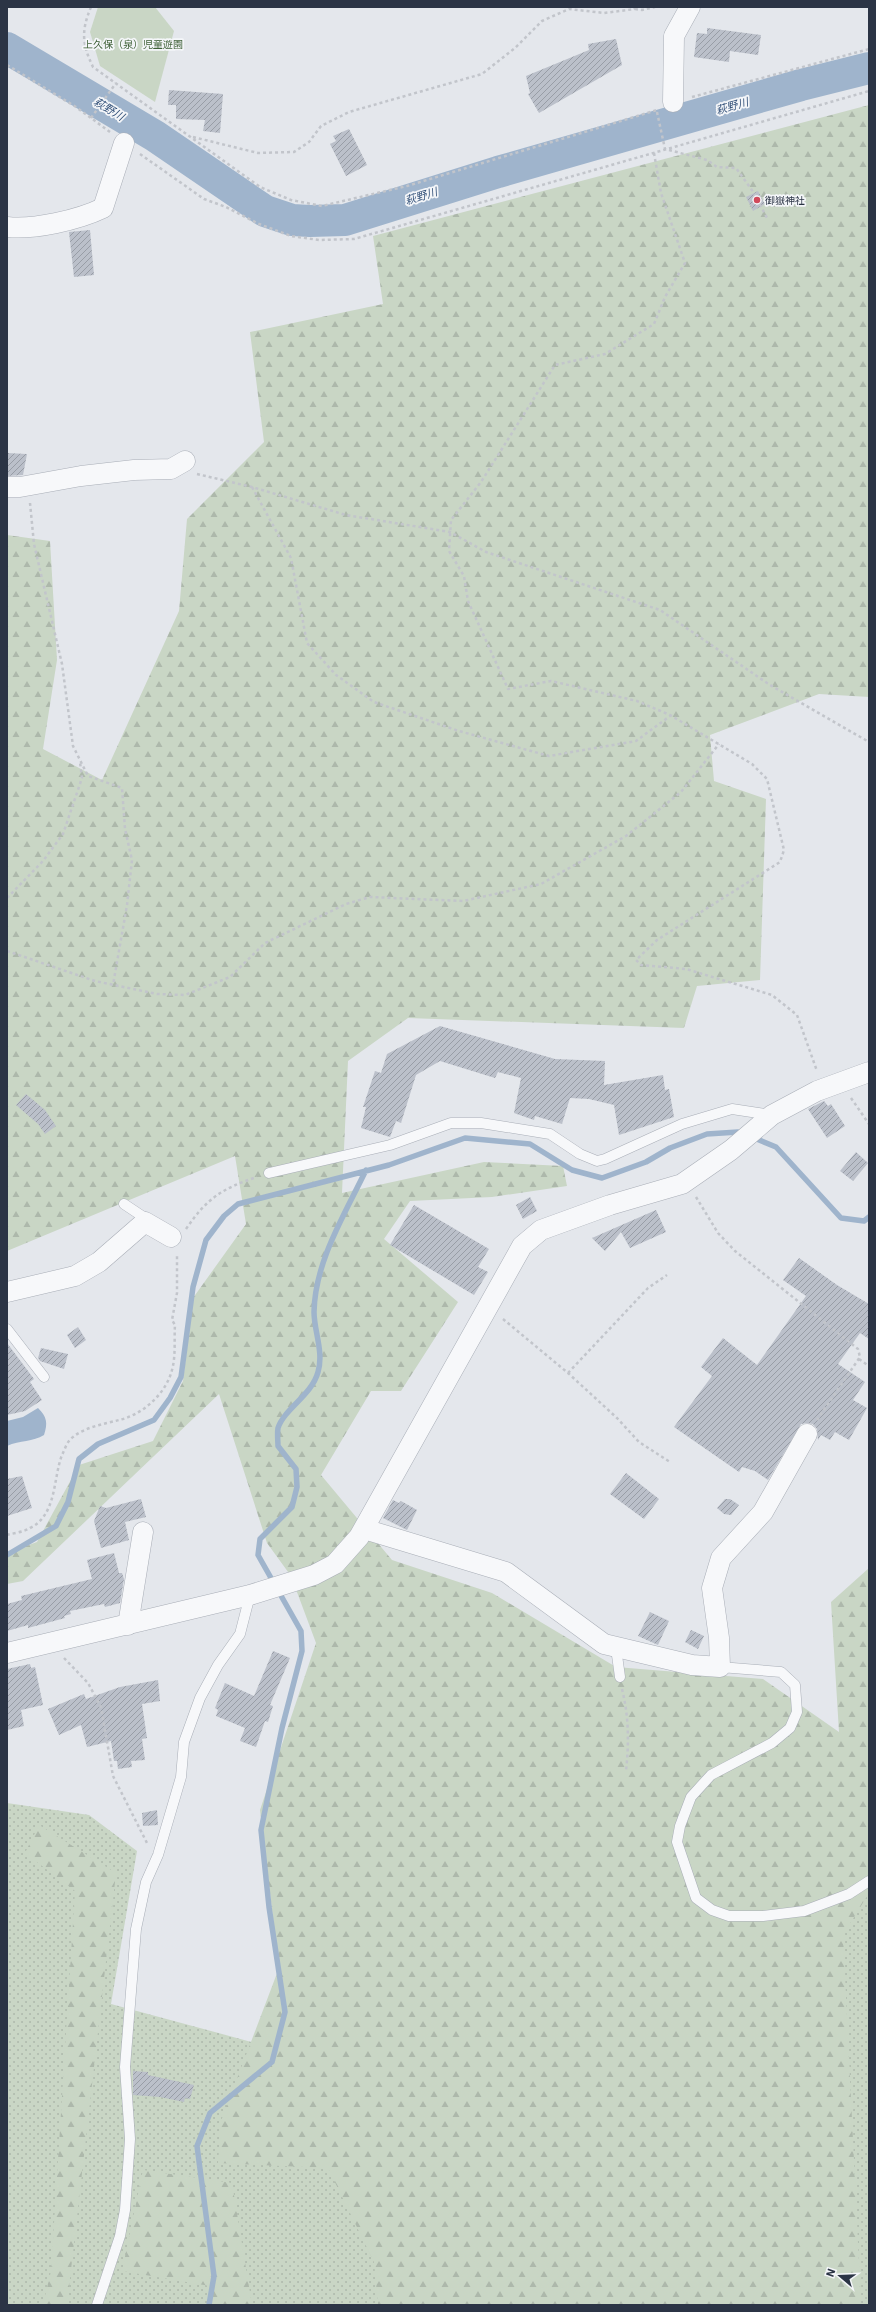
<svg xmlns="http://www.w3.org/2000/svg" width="876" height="2312" font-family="'IBM Plex Sans','Noto Sans JP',sans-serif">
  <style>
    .grass { fill: url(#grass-dots) }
    .forest { fill: url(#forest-firs) }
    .park { fill: #c9d6c5 }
    .water { fill: #9fb4cc }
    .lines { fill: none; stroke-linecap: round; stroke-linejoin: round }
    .stream { stroke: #9fb4cc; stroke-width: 5.5 }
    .river { stroke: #9fb4cc; stroke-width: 32 }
    .building { fill: url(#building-hatch) }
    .service-casing { stroke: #a9aeb7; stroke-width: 11 }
    .minor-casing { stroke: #a9aeb7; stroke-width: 21 }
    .path { stroke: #c2c5cb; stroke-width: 2.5; stroke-dasharray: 3 3; stroke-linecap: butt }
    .service { stroke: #f7f8fa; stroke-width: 10 }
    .minor { stroke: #f7f8fa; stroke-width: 20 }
    .poi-dot { fill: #d1495b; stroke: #f4f6f9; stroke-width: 1.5 }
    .labels { text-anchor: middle; stroke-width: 3.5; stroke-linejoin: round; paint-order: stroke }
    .park-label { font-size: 10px; fill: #3f6138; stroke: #f4f6f9 }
    .poi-label { font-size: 10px; fill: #2b3445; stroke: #f4f6f9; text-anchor: start }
    .water-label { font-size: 11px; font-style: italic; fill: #34527a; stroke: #f4f6f9 }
  </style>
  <defs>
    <pattern id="grass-dots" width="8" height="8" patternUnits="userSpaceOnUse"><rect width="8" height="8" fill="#c9d6c5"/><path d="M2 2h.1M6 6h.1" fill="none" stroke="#adb8ab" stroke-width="1.8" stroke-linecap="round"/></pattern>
    <pattern id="forest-firs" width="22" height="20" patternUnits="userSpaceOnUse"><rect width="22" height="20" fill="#c9d6c5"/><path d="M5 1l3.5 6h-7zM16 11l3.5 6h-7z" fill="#adb8ab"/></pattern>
    <pattern id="building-hatch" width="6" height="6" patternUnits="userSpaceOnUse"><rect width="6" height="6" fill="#bbc0ca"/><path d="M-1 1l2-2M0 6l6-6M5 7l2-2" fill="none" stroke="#989da6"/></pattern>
  </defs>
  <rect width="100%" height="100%" fill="#e4e7ec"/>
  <!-- grass -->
  <path class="grass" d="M869 1777V2305H7V1803L89 1815 137 1851 111 2004 274 2048Z"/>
  <!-- forest -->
  <path class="forest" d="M869 105V697L819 694 710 735 714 781 766 799 760 980 697 986 684 1028 408 1018 348 1061 342 1193 484 1162 563 1166 567 1186 492 1197 410 1201 384 1239 458 1302 401 1391H371L321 1475 392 1560 492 1593 616 1667 763 1679 839 1732 831 1602 869 1568V1893L843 1935 861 2305H378L374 2262 328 2168 218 2163 221 2121 279 1968 260 1810 316 1643 291 1576 267 1543 219 1394 23 1581 7 1584V1553L37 1542 79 1465 153 1441 183 1381 193 1298 246 1224 235 1156 7 1251V535L50 541 57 660 43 749 102 780 179 611 187 519 264 442 250 332 383 304 373 236Z
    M39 1825 116 1873 67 2305H43L51 2271 75 1891 25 1853Z
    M143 2170 232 2183 252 2305H213L210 2286 122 2271Z"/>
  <!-- park -->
  <path class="park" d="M98 7H155L174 31 155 102 100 66 90 32Z"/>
  <!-- water -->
  <path class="water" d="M38 1408C47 1417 48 1423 44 1435 33 1442 20 1440 7 1446V1421L23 1417Z"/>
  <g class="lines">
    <!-- stream -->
    <path class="stream" d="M752 1137 776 1147 841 1218 864 1221 869 1217
      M7 1555 56 1526 68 1502 79 1459 98 1444 154 1420 170 1398 181 1377 193 1287 206 1240 224 1216 238 1204 389 1165 465 1138 530 1144 572 1170 602 1178 646 1162 670 1148 707 1134 738 1132 744 1134
      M209 2305 214 2276 197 2146 210 2113 272 2062 285 2012 269 1907 261 1830 282 1728 302 1651 301 1631 258 1555 260 1539 292 1507 297 1487 296 1469 278 1446C278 1441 277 1434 278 1428 284 1409 312 1395 318 1372 324 1352 314 1331 314 1312 315 1261 345 1214 366 1170"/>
    <!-- river -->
    <path class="river" d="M7 48 155 136 265 211 292 220 310 221 345 220 498 172 801 85 869 68"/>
  </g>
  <!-- building -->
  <path class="building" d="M707 28 761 35 758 55 730 51 729 62 694 57 697 33 707 34Z
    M616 39 622 65 539 113 528 94 530 93 526 76 589 50 588 44Z
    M169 90 223 94 220 133 203 131 205 120 176 119V105H168Z
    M349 129 367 165 346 176 330 144 336 141 333 136Z
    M758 191 765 204 753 211 746 197Z
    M90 230 94 275 74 277 69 232Z
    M7 453 27 454 23 475 7 476Z
    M440 1026 555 1059 605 1061 604 1085 663 1075 665 1090 669 1089 674 1117 619 1135 614 1105 589 1099 570 1098 562 1124 535 1116 534 1120 514 1113 521 1078 498 1072 495 1078 440 1061 416 1075 401 1123 396 1121 390 1137 361 1128 366 1107H363L375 1071 381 1073 387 1054Z
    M26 1094 45 1110 56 1126 45 1134 38 1124 16 1105Z
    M824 1101 828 1106 831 1104 845 1126 827 1138 808 1109Z
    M856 1152 868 1163 853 1181 840 1171Z
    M530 1197 537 1211 523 1219 516 1205Z
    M414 1205 489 1249 478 1267 488 1272 474 1295 390 1245Z
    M656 1210 666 1232 630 1248 621 1232 605 1251 592 1238Z
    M799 1258 837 1285 869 1304V1339L860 1333 838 1364 865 1382 853 1400 867 1408 849 1440 835 1432 830 1440 821 1435 818 1440 817 1429 813 1424 807 1423 801 1424 768 1480 755 1471 742 1467 739 1472 674 1427 712 1376 701 1367 723 1338 757 1365 806 1296 783 1280Z
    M78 1327 86 1340 75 1348 67 1335Z
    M7 1343 34 1379 30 1382 42 1400 25 1411 7 1415Z
    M41 1348 68 1354 64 1369 40 1361 38 1358Z
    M626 1473 659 1499 644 1519 610 1494Z
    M22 1476 32 1508 7 1516V1479Z
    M141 1499 146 1517 125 1522 129 1540 101 1548 94 1521 100 1506 106 1508Z
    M725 1499H730L739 1505 731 1515 724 1514 717 1508Z
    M393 1500 399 1503 401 1501 417 1510 407 1530 383 1518Z
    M114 1553 119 1573H122L124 1579 120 1603 105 1607 104 1604 70 1611 71 1614 64 1616 65 1618 28 1628V1625L7 1631V1604L22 1600 21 1596 92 1579 87 1560Z
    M650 1612 669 1621 658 1645 638 1636Z
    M691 1630 704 1636 698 1649 685 1642Z
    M273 1651 290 1658 270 1705 273 1706 268 1722 265 1721 256 1747 240 1741 245 1728 216 1716 218 1710 215 1708 225 1683 254 1696Z
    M30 1664 31 1668 35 1667 43 1705 21 1710 24 1726 7 1730V1669Z
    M158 1680 160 1701 142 1704 147 1738 142 1739 145 1760 131 1761 132 1767 118 1769 117 1761H114L111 1741 87 1747 81 1725 59 1735 48 1709 84 1694 86 1699 120 1687Z
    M157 1810 158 1825 143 1826 142 1813Z
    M133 2071 148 2072V2075L194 2085 190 2099 185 2098 184 2102 160 2097 133 2095Z"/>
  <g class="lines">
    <!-- service casing -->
    <g class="service-casing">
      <path id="service" d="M269 1173 390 1145 451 1123H481L550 1134 580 1154 597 1161 605 1159 682 1124 732 1109 771 1115
        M124 1204 142 1216 145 1222
        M7 1329 44 1377
        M616 1648 620 1677
        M720 1667 781 1672 795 1685 797 1712 790 1728 772 1743 711 1775 691 1797 680 1826 677 1842 696 1898 712 1910 729 1916H763L804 1911 849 1894 869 1881
        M97 2305 120 2236 125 2210 130 2139 125 2067 136 1929 146 1882 158 1855 181 1777 184 1742 200 1698 218 1665 240 1634 250 1595"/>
    </g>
    <!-- minor casing -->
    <g class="minor-casing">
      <path id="minor" d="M673 102 674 36 690 7
        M7 227C34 230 78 220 103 208L124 143
        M7 487H20L81 476 134 470 171 469 185 461
        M7 1292 75 1276 99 1262 145 1222 171 1237
        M364 1529 506 1572 604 1644 692 1665 720 1667 719 1638 712 1588 721 1558 763 1512 807 1434
        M128 1625 143 1532
        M7 1653 250 1595 314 1575 335 1564 359 1537 522 1246 541 1230 610 1205 682 1184 731 1150 772 1115 817 1091 869 1072"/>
    </g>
    <!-- path -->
    <path class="path" d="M91 7C81 31 82 44 93 67L260 187 291 200 322 206 407 186 657 110
      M635 9 642 10 655 7
      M7 65 76 107 110 132
      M692 97 869 49
      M657 112 665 149 707 160 717 167 736 168 754 193 767 218
      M91 118 116 83
      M193 137 258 153 294 152 309 142 321 126 349 112 482 74 515 48 542 21 569 9 604 13 635 9 634 7
      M654 153 661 193 685 263 665 297 654 324 605 354 555 365 481 482 451 520 449 551 464 576 468 601 508 689 551 681 637 701 670 715 752 764 767 779 784 850 780 862 657 940 636 960 641 965 686 969 772 995 797 1015 817 1071
      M140 154 204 199 226 207 259 224 291 236 319 240 354 239 869 91
      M197 474 252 487 346 515 450 532 486 552 660 610 770 685 869 742
      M252 487 291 558 307 643 336 675 374 702 459 731 549 756 636 741 670 716
      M30 503 34 544 62 664 73 746 88 776 122 788 125 829 132 860 127 905 113 985
      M7 898 43 861 63 834 82 778 80 762
      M7 951 95 981 157 994 185 995 230 977 265 943 346 904 370 897 463 901 541 884 626 836 681 792 719 744
      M851 1098 869 1124
      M696 1197 718 1233 735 1251 858 1349 860 1357 817 1420
      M186 1229C207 1198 223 1188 257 1177
      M503 1319 568 1373 617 1418 639 1442 670 1462
      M859 1359 869 1366
      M568 1373 648 1288 667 1275
      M7 1535C14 1533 24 1532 30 1528 57 1515 53 1478 62 1455 65 1449 67 1441 73 1437 85 1427 104 1424 119 1420 142 1415 166 1394 172 1370 176 1356 174 1339 175 1325L172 1320 177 1293V1254
      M64 1658 88 1683 101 1707 113 1776 147 1843
      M622 1689C629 1717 629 1743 626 1771"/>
    <!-- service -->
    <use href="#service" class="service"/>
    <!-- minor -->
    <use href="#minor" class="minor"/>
  </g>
  <!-- markers -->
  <circle class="poi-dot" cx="757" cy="200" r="4"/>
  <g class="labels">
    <!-- park labels -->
    <g class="park-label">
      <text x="133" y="48">上久保（泉）児童遊園</text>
    </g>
    <!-- poi labels -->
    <g class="poi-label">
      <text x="765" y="204">御嶽神社</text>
    </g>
    <!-- water labels -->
    <g class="water-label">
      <text transform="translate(732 106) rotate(-16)" y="4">萩野川</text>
      <text transform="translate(109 109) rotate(31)" y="4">萩野川</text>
      <text transform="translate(421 196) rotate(-17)" y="4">萩野川</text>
    </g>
  </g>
  <!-- border -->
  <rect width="876" height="2312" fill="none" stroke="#2b3445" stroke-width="16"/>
  <!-- north arrow -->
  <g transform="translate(840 2276) rotate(289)" stroke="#f4f6f9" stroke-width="3" paint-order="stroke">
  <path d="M0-3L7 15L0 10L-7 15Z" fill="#2b3445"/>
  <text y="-6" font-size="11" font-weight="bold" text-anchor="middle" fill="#2b3445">N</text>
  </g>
</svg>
